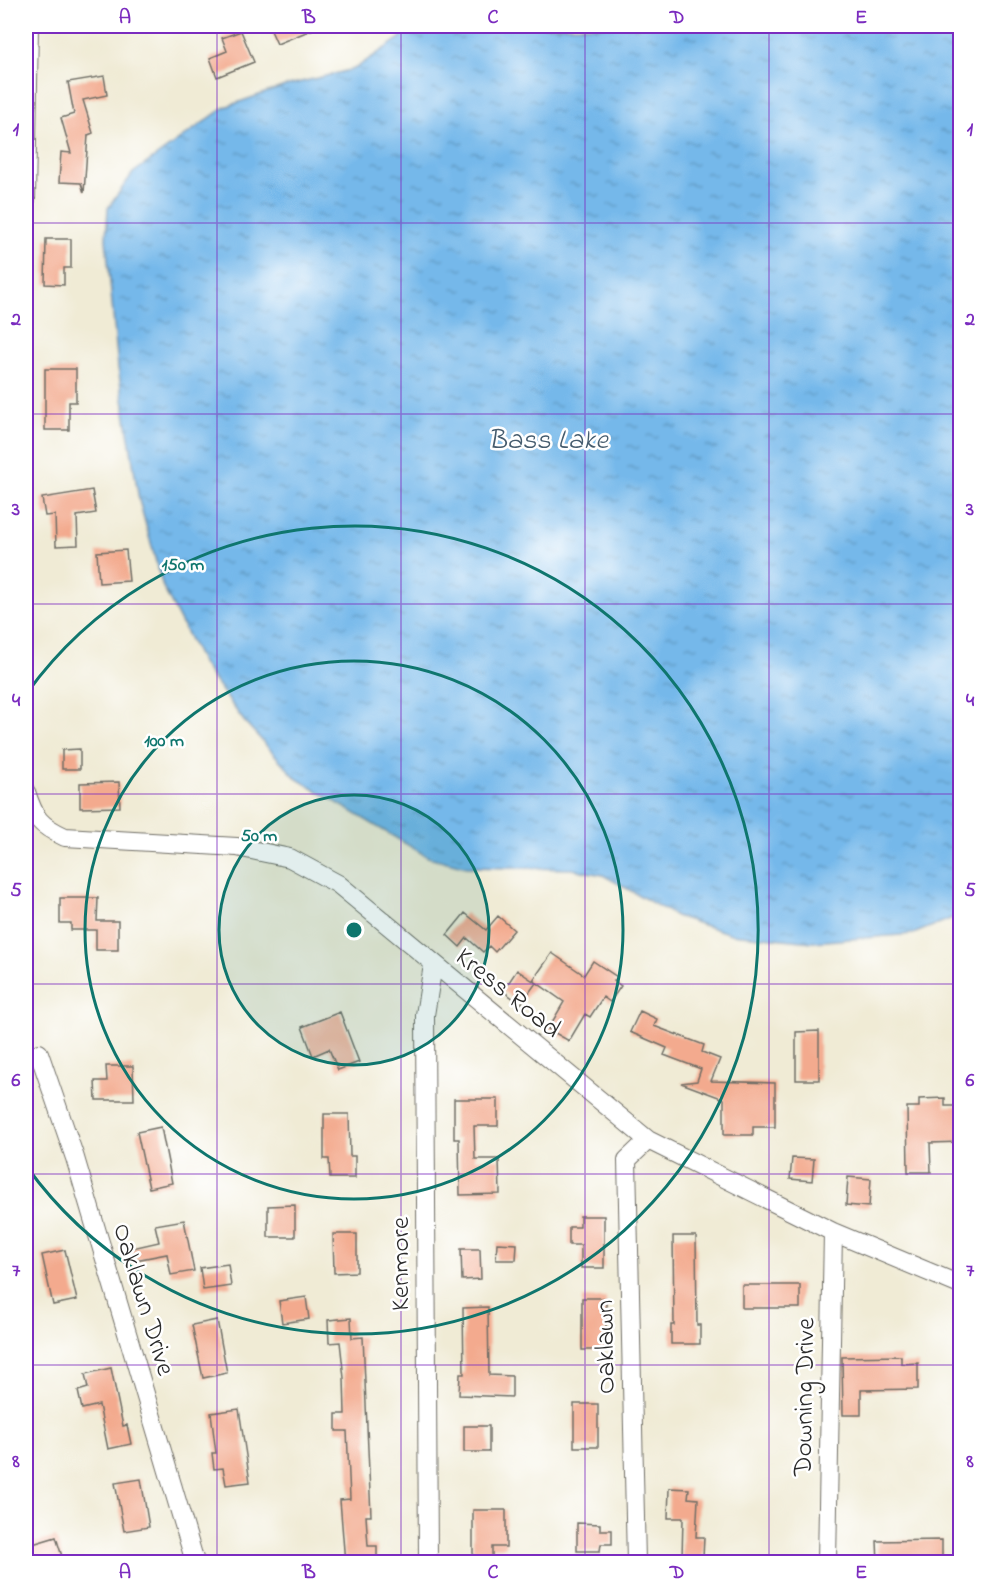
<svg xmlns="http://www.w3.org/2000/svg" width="986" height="1588" font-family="'Indie Flower',sans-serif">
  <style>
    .water { fill: url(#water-ripples); stroke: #50728a; stroke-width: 1.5 }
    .building { fill: #f3aa8e }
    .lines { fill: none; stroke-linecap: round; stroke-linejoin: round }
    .minor-casing { stroke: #706e66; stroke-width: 20 }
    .minor { stroke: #fff; stroke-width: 18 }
    .grid { fill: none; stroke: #7b2cbf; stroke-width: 1.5; stroke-opacity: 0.55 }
    .ring { fill: none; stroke: #0f766e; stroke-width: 3 }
    .labels { text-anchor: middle; stroke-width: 5; stroke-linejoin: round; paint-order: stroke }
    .street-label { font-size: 27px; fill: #2b2b2b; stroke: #fff }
    .water-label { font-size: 28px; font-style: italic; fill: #455c6e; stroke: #fff }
    .centre { fill: #0f766e; stroke: #fff; stroke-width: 3 }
    .ring-label { font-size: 18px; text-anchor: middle; font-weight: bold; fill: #0f766e; stroke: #fff; stroke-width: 5; stroke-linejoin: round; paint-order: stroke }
    .neatline { fill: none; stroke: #7b2cbf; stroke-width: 2 }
    .grid-label { font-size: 20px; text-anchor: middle; font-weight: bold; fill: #7b2cbf }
  </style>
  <defs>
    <pattern id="water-ripples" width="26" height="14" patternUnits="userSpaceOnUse" patternTransform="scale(1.5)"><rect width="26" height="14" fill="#74b8ea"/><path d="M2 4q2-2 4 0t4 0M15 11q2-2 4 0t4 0" fill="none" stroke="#5f96be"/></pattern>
  </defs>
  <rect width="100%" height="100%" fill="#fff"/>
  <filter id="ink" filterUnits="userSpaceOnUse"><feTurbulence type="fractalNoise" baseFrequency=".0167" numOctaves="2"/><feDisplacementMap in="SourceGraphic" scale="12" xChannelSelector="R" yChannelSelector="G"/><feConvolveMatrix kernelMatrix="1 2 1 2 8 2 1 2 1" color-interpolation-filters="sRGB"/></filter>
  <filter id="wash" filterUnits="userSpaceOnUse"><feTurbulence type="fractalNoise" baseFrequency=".008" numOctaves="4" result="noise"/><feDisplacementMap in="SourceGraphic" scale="24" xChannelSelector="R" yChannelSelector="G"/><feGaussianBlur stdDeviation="1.35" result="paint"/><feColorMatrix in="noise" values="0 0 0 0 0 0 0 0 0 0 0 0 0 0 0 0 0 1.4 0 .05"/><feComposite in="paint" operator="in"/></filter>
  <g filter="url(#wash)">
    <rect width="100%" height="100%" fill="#f0ebd5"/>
    <!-- water -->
    <path class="water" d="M407 26H960V915L913 934 813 942 731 934 676 916 603 875 572 869 467 867 428 857 297 779 244 721 203 665 163 587 139 500 118 368 106 239 108 208 133 173 225 107 285 86 354 69 400 38Z"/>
    <g id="blocks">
      <!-- building -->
      <path class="building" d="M269 26H321L277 44Z
        M241 31 254 62 217 77 210 58 227 51 222 38Z
        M104 76 107 95 83 100 93 133 88 135 84 193 81 183 59 182 61 152 71 153 61 118 74 114 68 82Z
        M46 239H71V268H64V285L45 284Z
        M45 369H76V402H69V430H45Z
        M92 490 96 513 77 516 78 545 56 546 55 515 45 516 42 498Z
        M126 550 129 581 99 583 97 552Z
        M80 749V769H62V750Z
        M119 782 120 807 80 808V783Z
        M60 898H98L97 921H118V950H96V930H71V923H60Z
        M465 913 486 930 498 916 514 930 495 952 489 946 483 952 467 938 460 947 447 935Z
        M552 953 584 975 593 961 617 977 614 981 621 986 610 1002 603 997 590 1017 585 1014 569 1041 548 1029 564 1002 533 980Z
        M517 970 536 983 521 1004 503 991Z
        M640 1011 657 1019 654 1026 704 1045 702 1052 720 1059 711 1081 775 1083V1127H753V1135H724V1099L681 1083 697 1081 701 1069 664 1055 667 1048 630 1032Z
        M340 1012 359 1062 338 1070 329 1049 313 1056 302 1027Z
        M819 1031V1080H796V1032Z
        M106 1066H133L134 1100H96L95 1081H107Z
        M945 1098V1106H959L960 1142 930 1143 931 1172H908L907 1107H919V1099Z
        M454 1099H498V1126H474L475 1159H499L500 1194 460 1195 459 1139H454Z
        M324 1114H349L350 1156H355V1178H330L329 1159H324Z
        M161 1127 172 1183 149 1188 137 1132Z
        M792 1158 814 1159 812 1181 790 1179Z
        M848 1177 871 1179 869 1207 846 1205Z
        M295 1205V1237H268V1206Z
        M580 1216H604V1268H581V1245H569V1227H580Z
        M184 1220 194 1271 171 1275 167 1254 130 1261 128 1249 159 1242 155 1225Z
        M333 1234H357V1272L334 1273Z
        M673 1236H696L697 1325H700V1344H671V1325H674Z
        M497 1243 517 1244 516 1260H496Z
        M461 1249H480L481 1279 462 1280Z
        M65 1250 77 1300 53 1305 42 1255Z
        M228 1264 231 1286 203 1290 200 1268Z
        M742 1285H800V1308H742Z
        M306 1297 309 1319 282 1323 279 1301Z
        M582 1298H606V1350H582Z
        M488 1307 489 1375 512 1376V1397L459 1395 460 1374H464L463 1308Z
        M351 1318 352 1338 363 1337 371 1516H366L368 1546H377V1563H345L340 1500 350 1499 347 1431H336V1414H345L344 1378 340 1342 329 1343 328 1320Z
        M217 1320 227 1373 203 1378 192 1325Z
        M901 1356V1364L918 1363V1389L861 1390V1415H843L842 1357Z
        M111 1368 123 1426 127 1425 131 1444 108 1449 99 1405 82 1409 78 1391 88 1388 85 1374Z
        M574 1404H598V1447H574Z
        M239 1409 250 1482 226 1485 223 1468 214 1469 212 1453H216L211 1413Z
        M464 1426H489V1452H464Z
        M141 1479 149 1527 124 1531 115 1483Z
        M669 1488 689 1489 688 1498 698 1499 696 1537H704L703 1558H682L683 1518H668Z
        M473 1510H506V1547H492V1559L473 1558Z
        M577 1523 600 1524V1530H612V1544H601L600 1551H577Z
        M56 1537 64 1563H31L26 1546Z
        M942 1540V1563H878L877 1541Z"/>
    </g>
  </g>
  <g filter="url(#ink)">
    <use href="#blocks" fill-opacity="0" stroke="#706e66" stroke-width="1.5"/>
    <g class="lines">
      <!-- minor casing -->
      <g class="minor-casing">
        <path id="minor" d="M26 199 29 26
          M26 792C35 819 39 825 65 837L237 847 290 858 338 884 648 1140 833 1232 960 1285
          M39 1053 75 1158 195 1562
          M428 1562 425 1015 433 965
          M636 1562 627 1160 648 1140
          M827 1562 833 1232"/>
      </g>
      <!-- minor -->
      <use href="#minor" class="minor"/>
    </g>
  </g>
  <!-- grid -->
  <path class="grid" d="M217 26V1562M401 26V1562M585 26V1562M769 26V1562M26 223H960M26 414H960M26 604H960M26 794H960M26 984H960M26 1174H960M26 1365H960"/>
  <!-- distance rings -->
  <circle cx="354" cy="930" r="135" fill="#0f766e" fill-opacity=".12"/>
  <g class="ring">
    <circle cx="354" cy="930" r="135"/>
    <circle cx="354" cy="930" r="269"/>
    <path d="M27 693A404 404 0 1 1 27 1167"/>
  </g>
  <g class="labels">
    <!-- street labels -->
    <g class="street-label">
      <text transform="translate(509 992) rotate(39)" y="9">Kress Road</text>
      <text transform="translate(399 1264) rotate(-90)" y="9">Kenmore</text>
      <text transform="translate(145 1299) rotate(73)" y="9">Oaklawn Drive</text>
      <text transform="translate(604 1347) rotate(-91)" y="9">Oaklawn</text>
      <text transform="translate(803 1397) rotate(-89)" y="9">Downing Drive</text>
    </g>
    <!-- water labels -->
    <g class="water-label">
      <text x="548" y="448">Bass Lake</text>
    </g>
  </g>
  <circle cx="354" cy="930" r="9" class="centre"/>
  <g class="ring-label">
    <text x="183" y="570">150 m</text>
    <text x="164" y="746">100 m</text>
    <text x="259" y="841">50 m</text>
  </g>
  <!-- margin -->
  <rect width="986" height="1588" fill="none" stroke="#fff" stroke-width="66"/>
  <rect x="33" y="33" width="920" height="1522" class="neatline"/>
  <g class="grid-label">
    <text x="125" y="23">A</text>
    <text x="309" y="23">B</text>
    <text x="493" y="23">C</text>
    <text x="677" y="23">D</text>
    <text x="861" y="23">E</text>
    <text x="16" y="135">1</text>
    <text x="970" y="135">1</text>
    <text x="16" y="325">2</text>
    <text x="970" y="325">2</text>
    <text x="16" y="515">3</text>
    <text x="970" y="515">3</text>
    <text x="16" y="706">4</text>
    <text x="970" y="706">4</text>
    <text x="16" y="896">5</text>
    <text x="970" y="896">5</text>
    <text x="16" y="1086">6</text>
    <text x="970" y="1086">6</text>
    <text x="16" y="1276">7</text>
    <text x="970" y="1276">7</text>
    <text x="16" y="1467">8</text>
    <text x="970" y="1467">8</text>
    <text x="125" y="1578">A</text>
    <text x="309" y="1578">B</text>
    <text x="493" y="1578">C</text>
    <text x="677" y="1578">D</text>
    <text x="861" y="1578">E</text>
  </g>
</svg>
